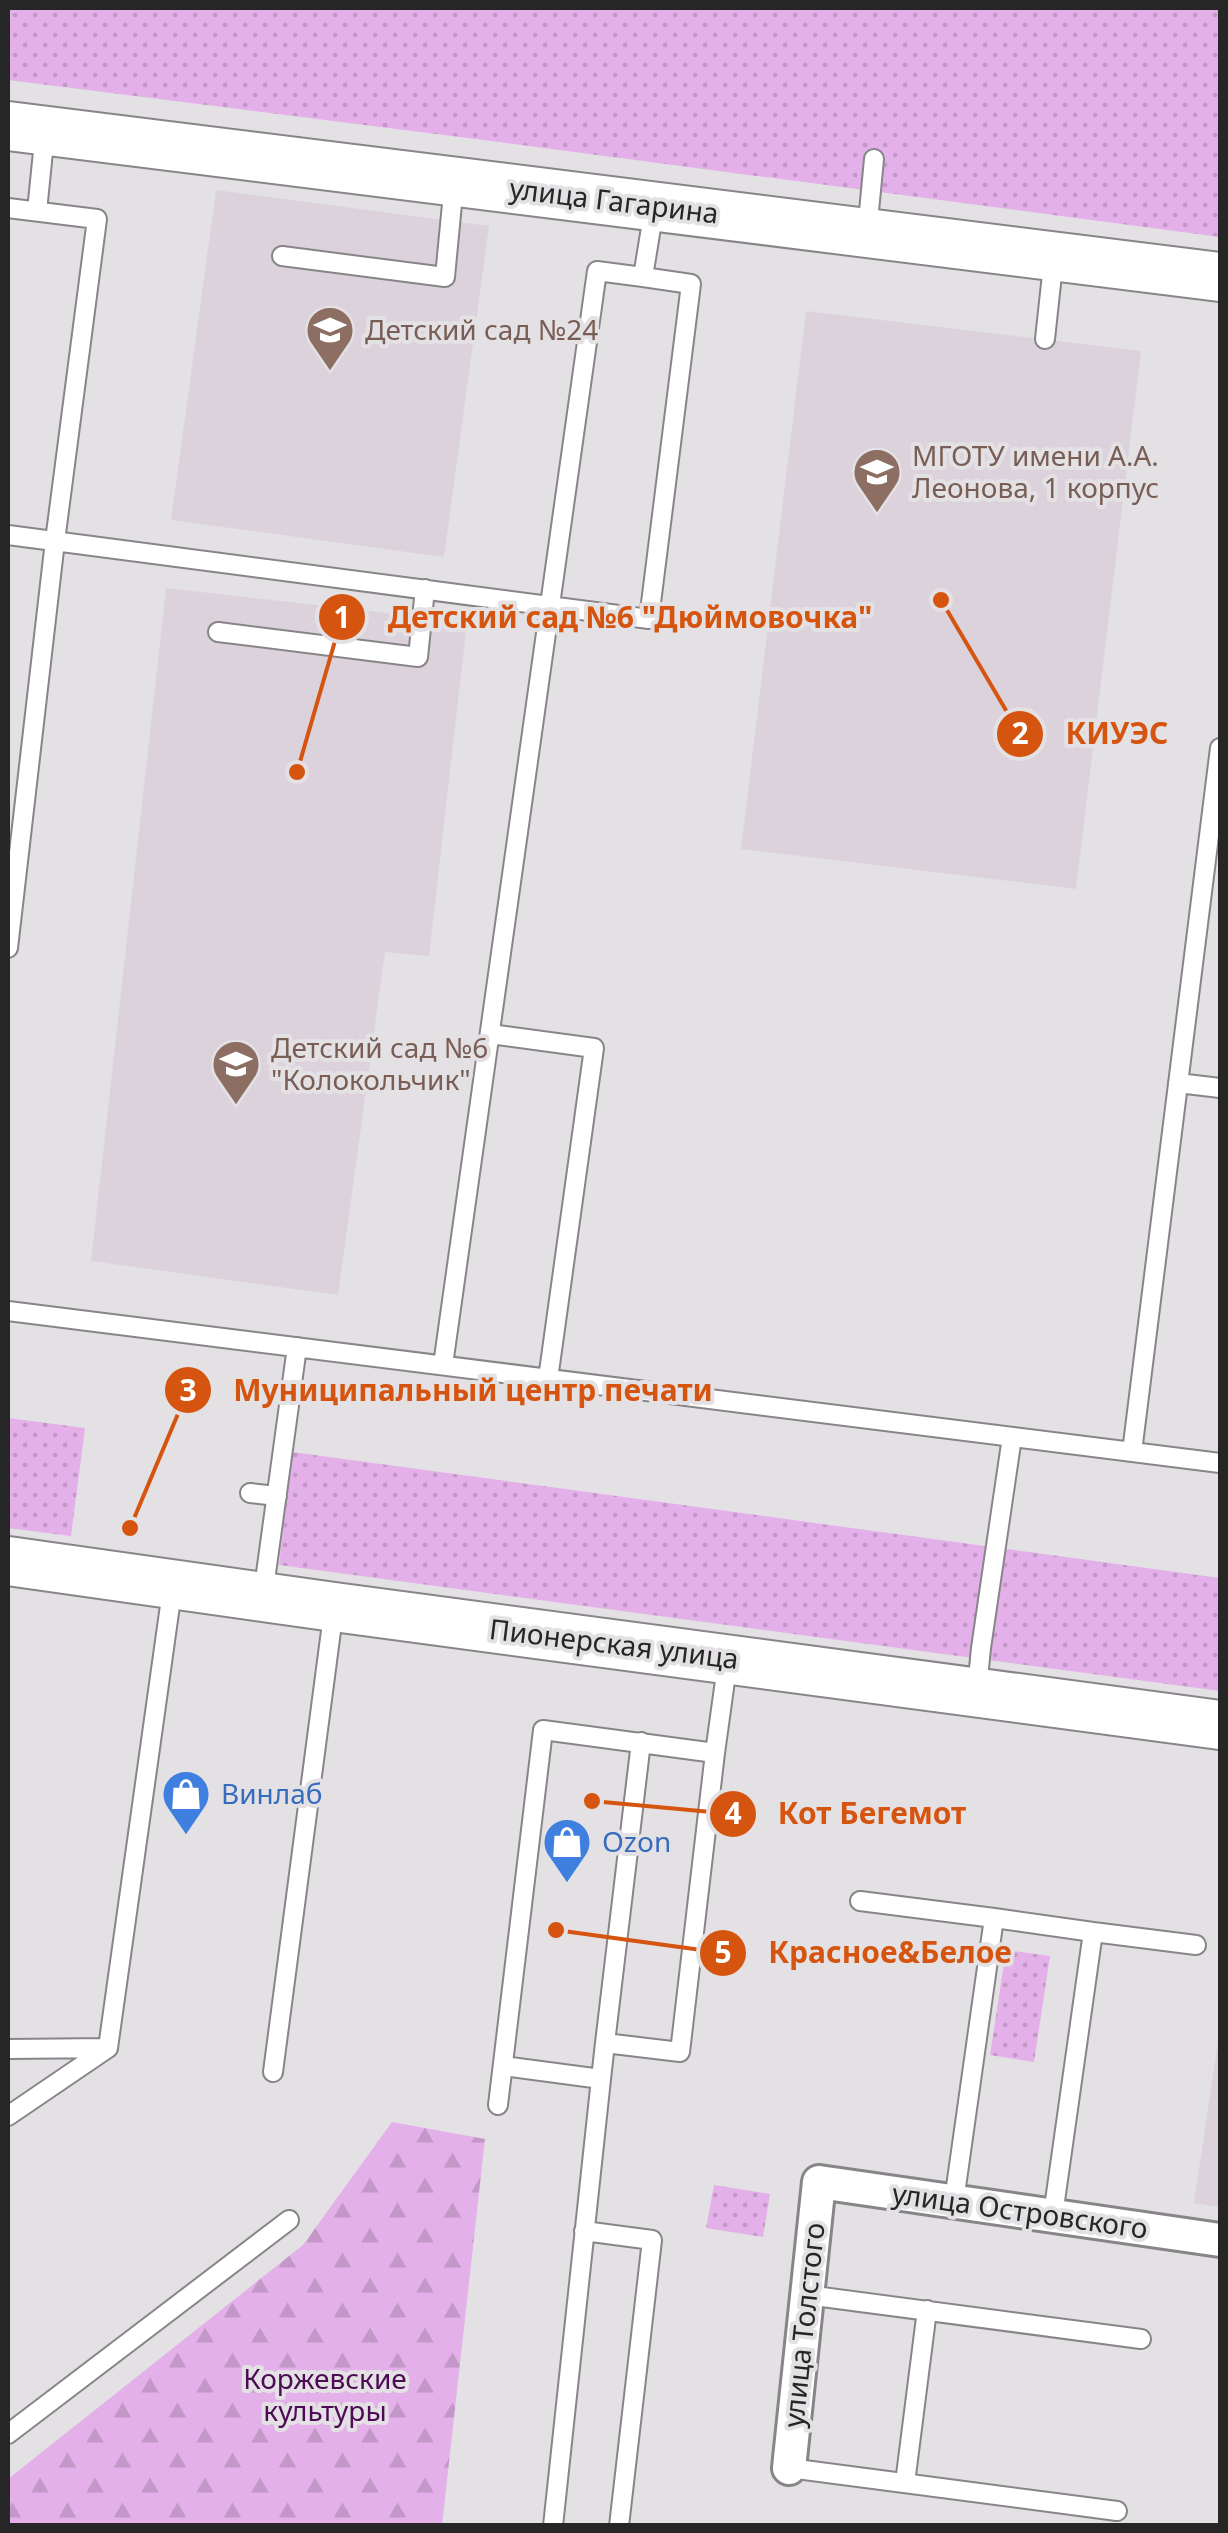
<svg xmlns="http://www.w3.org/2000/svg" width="1228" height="2533" font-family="'Noto Sans',sans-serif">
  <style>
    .built { fill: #dbd2dc }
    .grass { fill: url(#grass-dots) }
    .forest { fill: url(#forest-firs) }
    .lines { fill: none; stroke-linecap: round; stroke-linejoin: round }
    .lane-casing { stroke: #888589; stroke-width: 22 }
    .street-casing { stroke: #888589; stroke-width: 38 }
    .secondary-casing { stroke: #888589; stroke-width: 52 }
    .lane { stroke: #fff; stroke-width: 18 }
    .street { stroke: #fff; stroke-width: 32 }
    .secondary { stroke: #fff; stroke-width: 48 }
    .labels { text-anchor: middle; stroke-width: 8; stroke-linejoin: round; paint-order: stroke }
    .street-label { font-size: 28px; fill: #272627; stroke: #e4e1e5 }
    .education-label { font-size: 28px; fill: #785e54; stroke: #e4e1e5; text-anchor: start }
    .shop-label { font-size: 28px; fill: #366cbe; stroke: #e4e1e5; text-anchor: start }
    .park-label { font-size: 28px; fill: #4d0a55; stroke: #e4e1e5 }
    .leader { fill: none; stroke: #d5540f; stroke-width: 4 }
    .callout-dot { fill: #d5540f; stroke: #e4e1e5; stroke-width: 4 }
    .mark-label { font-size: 30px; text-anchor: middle; font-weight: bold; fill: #fff }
    .callout-label { font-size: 30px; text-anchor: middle; font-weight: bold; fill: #d5540f; stroke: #e4e1e5; stroke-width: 8; stroke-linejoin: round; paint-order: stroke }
  </style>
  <defs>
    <pattern id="grass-dots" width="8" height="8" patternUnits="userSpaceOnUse" patternTransform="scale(2.5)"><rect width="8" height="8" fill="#e3b0e9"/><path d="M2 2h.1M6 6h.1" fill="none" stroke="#c397c8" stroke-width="1.8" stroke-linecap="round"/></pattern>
    <pattern id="forest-firs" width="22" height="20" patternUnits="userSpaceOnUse" patternTransform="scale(2.5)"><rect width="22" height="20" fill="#e3b0e9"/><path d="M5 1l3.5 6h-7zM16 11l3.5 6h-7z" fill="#c397c8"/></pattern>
  </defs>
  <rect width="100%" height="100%" fill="#e4e1e5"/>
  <!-- built -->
  <path class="built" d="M216 190 489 226 444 557 171 520Z
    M806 311 1141 351 1076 889 741 849Z
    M166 588 467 622 429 956 385 952 338 1295 91 1261Z
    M1220 2028V2207L1194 2203Z"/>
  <!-- grass -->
  <path class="grass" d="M8 8H1220V237L507 143 8 80Z
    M8 1418 85 1428 71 1536 8 1528Z
    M292 1452 1220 1578V1691L279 1565Z
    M1006 1950 1050 1956 1034 2062 990 2055Z
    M714 2185 770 2194 763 2237 706 2228Z"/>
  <!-- forest -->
  <path class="forest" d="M392 2122 485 2139 442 2525H8V2479L303 2245Z"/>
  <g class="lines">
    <!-- lane casing -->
    <g class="lane-casing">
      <path id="lane" d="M8 208 97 219 55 541 8 948
        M37 211 45 132
        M867 232 874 159
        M282 256 445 277 454 183
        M1045 339 1054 256
        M8 535 649 619 691 284 643 277
        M218 632 418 657 425 589
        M490 1034 594 1048 548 1379
        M1178 1083 1220 1088
        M8 1311 1220 1463
        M443 1365 597 271 643 277 654 209
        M1132 1452 1220 748
        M250 1493 277 1496
        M263 1595 297 1347
        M977 1689 981 1648 1012 1437
        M860 1901 994 1918
        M1093 1932 1196 1945
        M605 2043 641 1742
        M8 2049 108 2048
        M503 2066 601 2079 605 2043 680 2052 715 1753
        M273 2072 334 1608
        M498 2105 543 1730 715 1753 728 1659
        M8 2116 108 2048 173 1584
        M954 2201 994 1918 1093 1932 1053 2215
        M584 2231 652 2240 619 2526
        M807 2295 1141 2339
        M8 2434 289 2220
        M789 2468 1117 2511
        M905 2483 927 2310
        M553 2526 601 2079"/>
    </g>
    <!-- street casing -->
    <g class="street-casing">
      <path id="street" d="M789 2468 819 2182 1220 2240"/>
    </g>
    <!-- secondary casing -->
    <g class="secondary-casing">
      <path id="secondary" d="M8 126 1220 277
        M8 1561 334 1607 1220 1725"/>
    </g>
    <!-- lane -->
    <use href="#lane" class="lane"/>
    <!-- street -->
    <use href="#street" class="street"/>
    <!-- secondary -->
    <use href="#secondary" class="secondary"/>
  </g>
  <!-- icons -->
  <defs>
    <g id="school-pin" transform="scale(2.5)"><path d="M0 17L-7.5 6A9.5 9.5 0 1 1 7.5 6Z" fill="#8d6e63" stroke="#e4e1e5"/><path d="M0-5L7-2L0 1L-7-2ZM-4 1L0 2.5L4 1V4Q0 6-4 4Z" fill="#fff"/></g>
    <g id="university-pin" transform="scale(2.5)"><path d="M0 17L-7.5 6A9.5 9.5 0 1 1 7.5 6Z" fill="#8d6e63" stroke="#e4e1e5"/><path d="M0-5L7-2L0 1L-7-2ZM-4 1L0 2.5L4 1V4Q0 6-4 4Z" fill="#fff"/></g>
    <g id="shop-pin" transform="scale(2.5)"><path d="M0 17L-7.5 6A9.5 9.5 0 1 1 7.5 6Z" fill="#3f7fe0" stroke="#e4e1e5"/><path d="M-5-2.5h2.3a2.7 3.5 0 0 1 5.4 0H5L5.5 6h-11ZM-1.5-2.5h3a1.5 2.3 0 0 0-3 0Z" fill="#fff"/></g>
  </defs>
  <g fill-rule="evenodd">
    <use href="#school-pin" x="330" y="330"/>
    <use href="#university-pin" x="877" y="472"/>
    <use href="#school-pin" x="236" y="1064"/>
    <use href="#shop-pin" x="186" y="1794"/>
    <use href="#shop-pin" x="567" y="1842"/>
  </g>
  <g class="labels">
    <!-- street labels -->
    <g class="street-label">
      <text transform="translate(614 201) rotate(7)" y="10">улица Гагарина</text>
      <text transform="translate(614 1644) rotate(7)" y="10">Пионерская улица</text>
      <text transform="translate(1020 2211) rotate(8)" y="10">улица Островского</text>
      <text transform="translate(804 2325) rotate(-84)" y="10">улица Толстого</text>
    </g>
    <!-- education labels -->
    <g class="education-label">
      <text x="365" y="340">Детский сад №24</text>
      <text x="912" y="466">МГОТУ имени А.А.<tspan x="912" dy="32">Леонова, 1 корпус</tspan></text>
      <text x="271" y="1058">Детский сад №6<tspan x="271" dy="32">"Колокольчик"</tspan></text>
    </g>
    <!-- shop labels -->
    <g class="shop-label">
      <text x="221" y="1804">Винлаб</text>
      <text x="602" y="1852">Ozon</text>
    </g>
    <!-- park labels -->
    <g class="park-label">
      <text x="325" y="2389">Коржевские<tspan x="325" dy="32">культуры</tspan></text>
    </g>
  </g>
  <!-- callouts -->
  <path class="leader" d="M297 772L342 617M941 600L1020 734M130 1528L188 1390M592 1801L733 1814M556 1930L723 1953"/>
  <g class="callout-dot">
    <circle cx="297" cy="772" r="10"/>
    <circle cx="941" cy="600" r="10"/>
    <circle cx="130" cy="1528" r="10"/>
    <circle cx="592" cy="1801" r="10"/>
    <circle cx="556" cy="1930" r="10"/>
    <circle cx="342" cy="617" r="25"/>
    <circle cx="1020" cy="734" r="25"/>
    <circle cx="188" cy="1390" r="25"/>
    <circle cx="733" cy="1814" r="25"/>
    <circle cx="723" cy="1953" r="25"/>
  </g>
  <g class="mark-label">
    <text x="342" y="628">1</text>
    <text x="1020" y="744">2</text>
    <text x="188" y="1401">3</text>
    <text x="733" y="1824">4</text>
    <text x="723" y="1963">5</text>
  </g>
  <g class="callout-label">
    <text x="630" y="628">Детский сад №6 "Дюймовочка"</text>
    <text x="1117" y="744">КИУЭС</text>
    <text x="473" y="1401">Муниципальный центр печати</text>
    <text x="872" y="1824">Кот Бегемот</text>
    <text x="890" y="1963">Красное&amp;Белое</text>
  </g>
  <!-- border -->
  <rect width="1228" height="2533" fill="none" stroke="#272627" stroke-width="20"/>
</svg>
